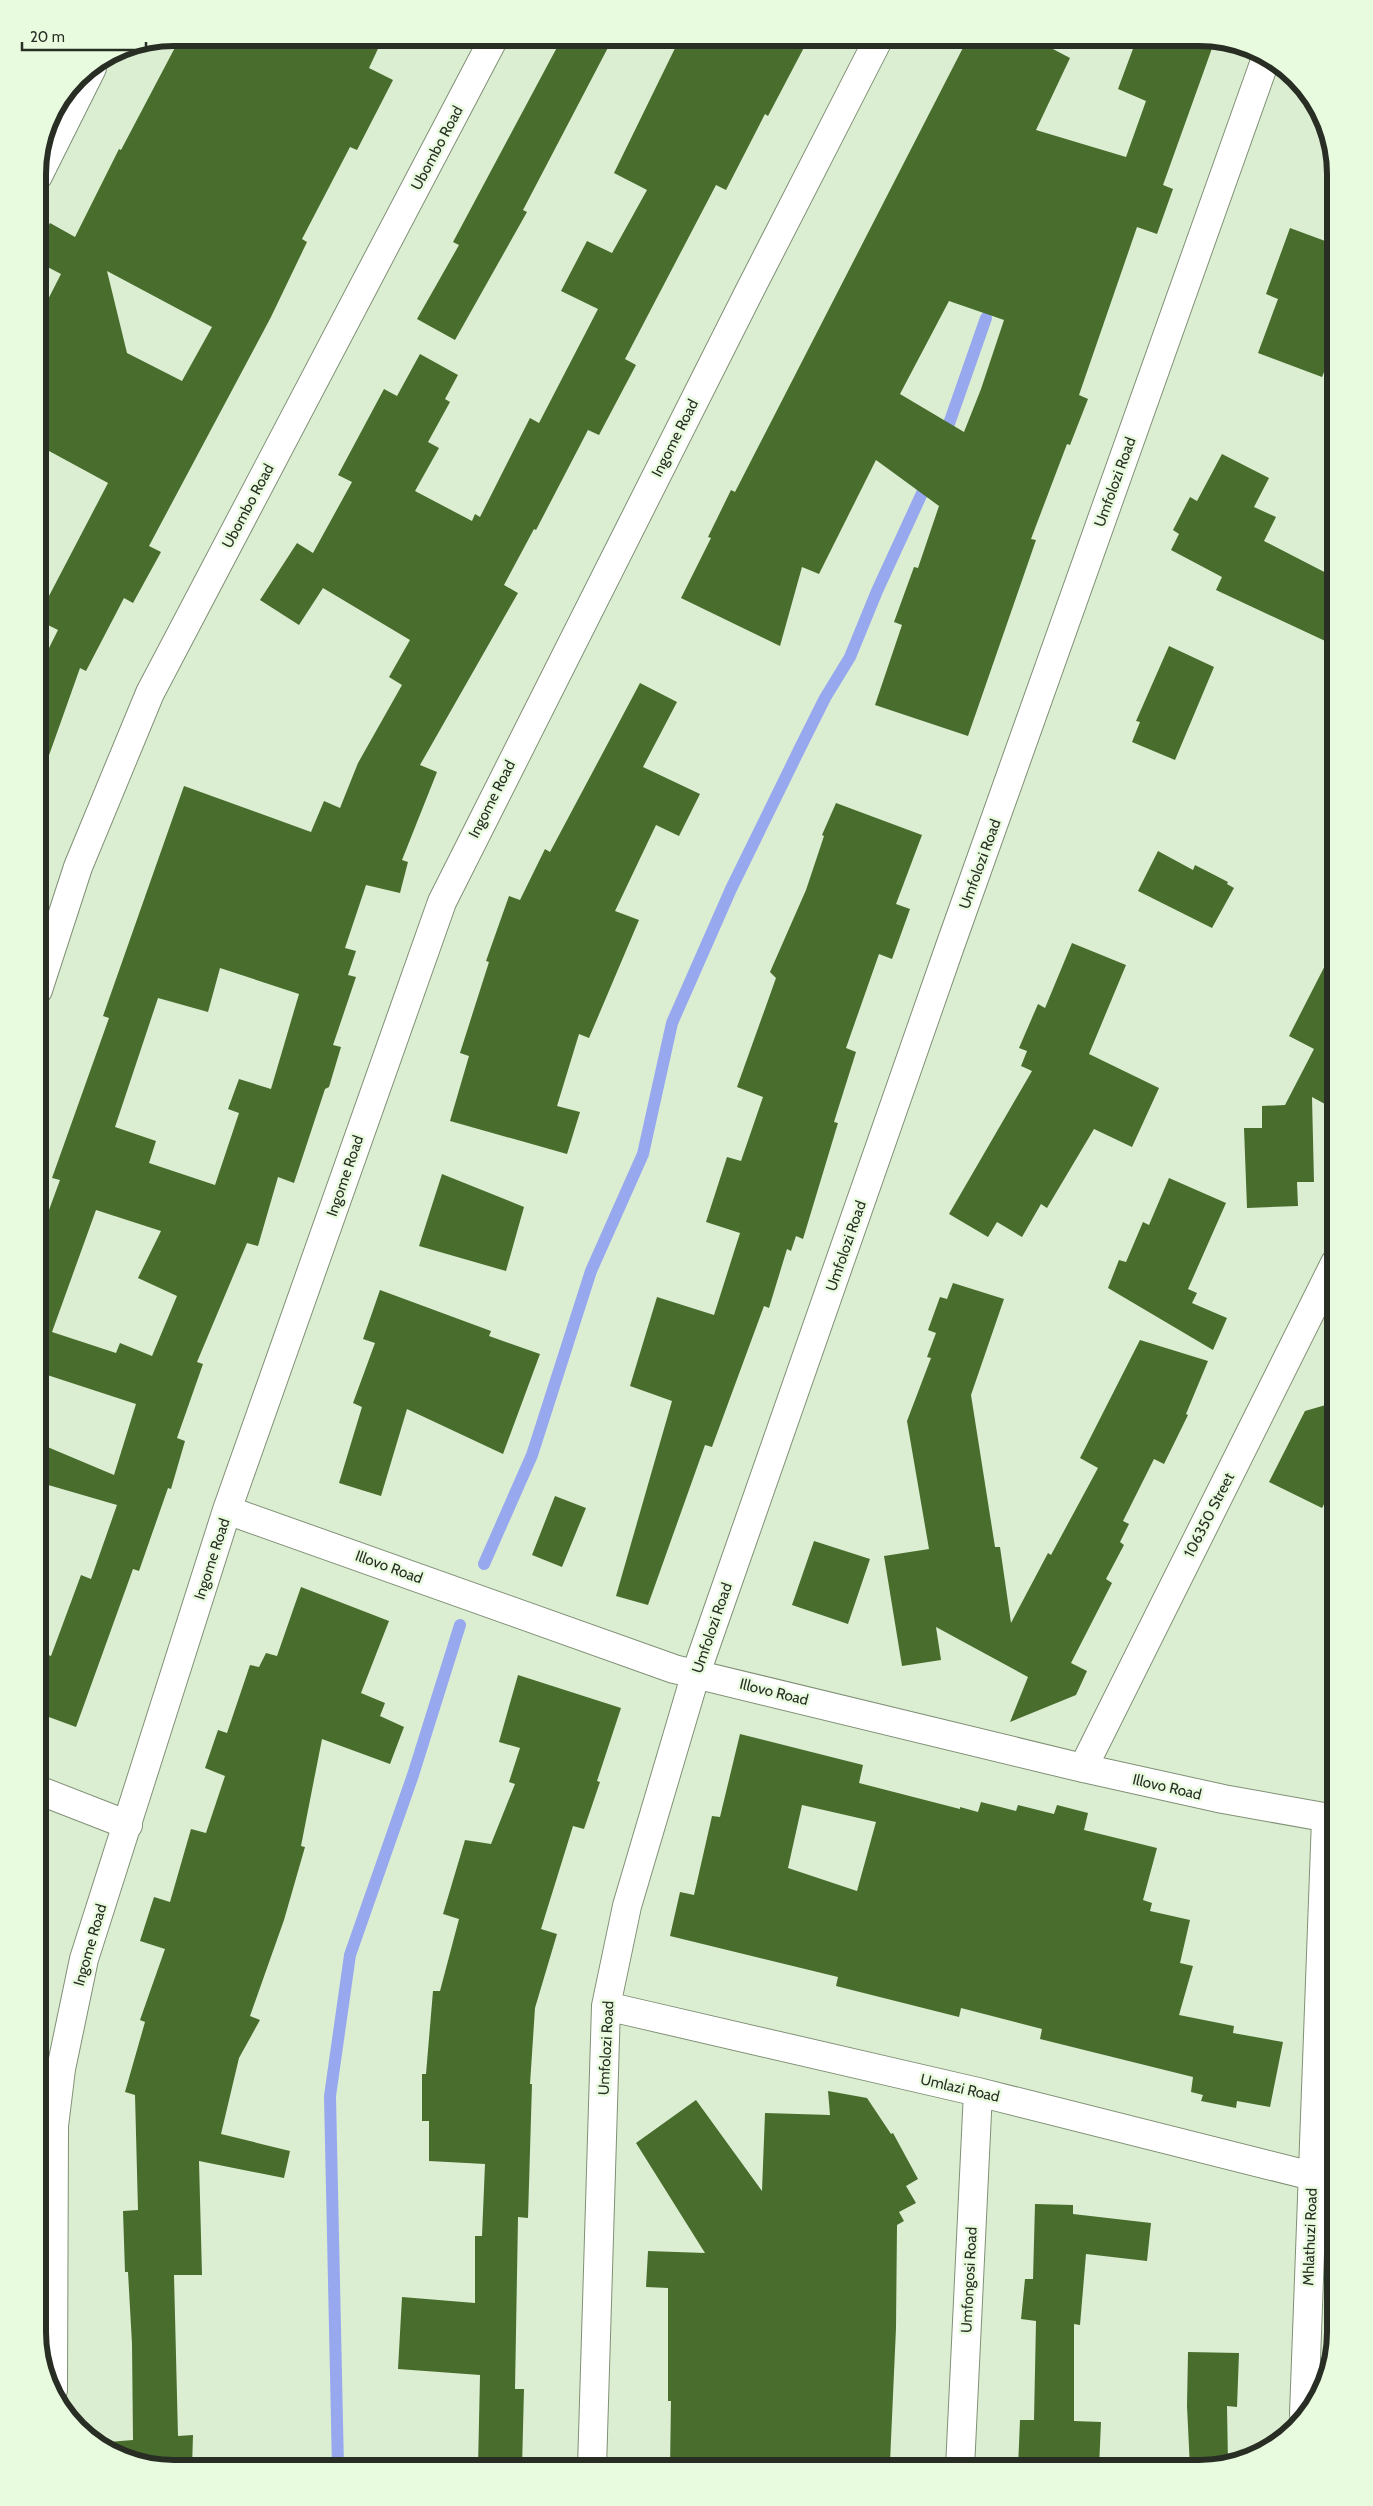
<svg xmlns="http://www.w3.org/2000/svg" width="1373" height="2506" font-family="Cabin,sans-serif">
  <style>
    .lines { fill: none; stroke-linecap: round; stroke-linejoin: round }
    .stream { stroke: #98a8ee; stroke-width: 12 }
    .building { fill: #486d2d; fill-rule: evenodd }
    .minor-casing { stroke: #809076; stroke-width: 30 }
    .minor { stroke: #fff; stroke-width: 28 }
    .labels { text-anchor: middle; stroke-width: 5; stroke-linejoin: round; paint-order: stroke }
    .street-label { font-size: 15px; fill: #282e24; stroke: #e9fbdf }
    .rim { fill: none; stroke: #282e24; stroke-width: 6 }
  </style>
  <rect width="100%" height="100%" fill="#dceed2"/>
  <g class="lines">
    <!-- stream -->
    <path class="stream" d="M944 438 986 318
      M484 1564 532 1455 591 1271 643 1154 672 1023 731 889 801 746 825 698 850 657 877 591 929 478
      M338 2468 330 2096 350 1955 413 1775 460 1625"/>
  </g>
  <!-- building -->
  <path class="building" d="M180 38H383L369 68 393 80 357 150 350 147 302 239 307 242 271 317 149 546 161 552 133 603 124 598 86 671 80 668 42 775 38 774V670L58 630 38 620V617L108 483 38 445V319L61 274 38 262V245L50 223 75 237 119 149 121 150ZM107 271 212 327 182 381 127 353Z
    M562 38H613L523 210 527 212 455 340 417 319 459 245 453 242Z
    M680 38H809L768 116 765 114 726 190 716 185 625 359 636 365 599 435 588 430 536 530 534 529 504 585 518 593 420 765 437 772 402 860 408 862 400 893 366 885 345 948 356 951 348 975 356 977 333 1045 341 1047 329 1087 325 1089 294 1183 278 1177 258 1246 247 1243 197 1362 203 1364 177 1438 185 1441 171 1489 168 1488 139 1571 133 1569 76 1727 38 1713V1651L51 1656 81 1575 91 1579 117 1505 38 1482V1443L114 1475 136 1404 38 1372V1240L60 1180 52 1178 109 1018 103 1016 184 786 311 832 324 801 340 808 358 763 402 685 389 677 410 640 323 588 299 625 260 600 297 543 313 553 352 482 338 475 384 389 397 396 420 354 458 375 445 399 450 402 428 442 439 448 415 491 472 521 475 514 480 517 530 418 539 423 598 309 561 291 587 241 612 253 647 190 614 173ZM220 968 299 994 271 1089 239 1079 228 1109 239 1113 215 1185 149 1163 156 1141 115 1127 158 998 208 1012ZM96 1210 161 1231 138 1278 177 1296 152 1356 120 1343 116 1353 52 1332Z
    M968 38H1032L1070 58 1036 130 1126 157 1146 101 1118 89 1137 38H1208L1215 40 1163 185 1173 189 1157 234 1137 227 1079 395 1088 399 1070 445 1067 444 1031 539 1036 540 968 736 875 705 902 625 894 622 914 567 918 568 939 506 876 460 819 574 802 567 780 646 681 598 711 538 708 537 731 490 735 492ZM949 301 1004 320 981 389 964 432 900 394Z
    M1290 228 1336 245V342L1322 377 1258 353 1278 299 1266 294Z
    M1222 454 1269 478 1254 507 1276 517 1264 541 1336 578V646L1216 590 1222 577 1171 550 1179 534 1173 530 1190 497 1197 501Z
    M1169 646 1214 667 1175 760 1132 742 1140 722 1136 721Z
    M640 683 677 702 643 767 700 794 679 836 656 825 615 911 639 920 589 1038 579 1034 557 1106 580 1112 567 1154 450 1121 469 1056 460 1053 489 962 486 961 509 896 520 900 545 849 550 852Z
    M836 803 922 835 896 904 910 909 892 959 879 954 846 1048 856 1052 834 1122 838 1123 803 1239 796 1236 791 1251 787 1249 769 1308 764 1306 712 1447 705 1445 648 1605 616 1596 672 1401 630 1386 657 1297 714 1315 740 1233 706 1222 727 1157 741 1161 763 1097 737 1087 776 978 770 972 806 890 824 836 822 835Z
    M1158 851 1193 870 1195 865 1228 882 1227 884 1234 888 1212 928 1138 891Z
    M1072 943 1126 965 1089 1054 1159 1088 1132 1147 1094 1129 1047 1208 1041 1204 1022 1237 997 1222 988 1237 949 1214 1032 1071 1021 1066 1027 1051 1019 1048 1038 1004 1045 1008Z
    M1336 944V1110L1312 1097 1314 1182H1297L1298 1206 1247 1208 1244 1128H1262V1106L1285 1105 1314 1049 1289 1036Z
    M442 1174 524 1207 506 1271 419 1246Z
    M1169 1178 1226 1203 1188 1289 1197 1293 1192 1303 1227 1318 1213 1350 1108 1288 1119 1260 1126 1262 1143 1222 1149 1225Z
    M953 1283 1004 1299 971 1395 995 1547H1000L1011 1623 1048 1553 1051 1555 1098 1468 1080 1458 1140 1340 1208 1361 1186 1414 1188 1415 1164 1464 1154 1459 1123 1521 1129 1524 1120 1542 1124 1545 1106 1579 1112 1583 1071 1663 1087 1671 1076 1695 1010 1722 1028 1677 936 1627 941 1660 902 1666 884 1556 929 1549 907 1421 931 1358 927 1357 936 1333 928 1330 940 1297 947 1299Z
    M380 1290 491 1331 489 1336 540 1354 503 1454 407 1409 381 1496 339 1483 362 1407 353 1403 375 1343 363 1339Z
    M1336 1402V1482L1322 1508 1269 1482 1305 1411Z
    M555 1496 586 1508 562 1567 532 1555Z
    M814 1541 870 1559 848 1624 792 1605Z
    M301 1587 389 1621 361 1693 385 1703 380 1716 404 1727 390 1764 322 1739 301 1846 305 1847 284 1920 250 2016 260 2020 239 2058 221 2134 290 2151 284 2178 199 2161 202 2275H174L178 2436 193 2435 192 2468H166L96 2443 133 2440 132 2344 128 2272H125L123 2211 138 2210 135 2095 125 2092 145 2022 140 2020 165 1949 140 1941 154 1897 170 1902 191 1829 206 1833 225 1776 205 1768 218 1730 227 1733 250 1665 259 1667 266 1653 277 1656Z
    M518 1675 621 1708 597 1781 600 1782 584 1829 573 1826 541 1929 557 1934 535 2008 530 2084H532L528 2218 518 2217 515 2389H524L522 2468H478L480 2375 398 2369 402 2297 475 2303V2236H482L485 2164 429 2161V2121H422V2074H426L433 1991H440L459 1919 443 1914 465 1840 491 1844 515 1784 509 1782 520 1748 499 1742Z
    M740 1734 863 1765 859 1783 960 1809V1807L978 1812 981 1802 1016 1811 1018 1805 1054 1814 1057 1805 1088 1813 1084 1830 1157 1848 1143 1900 1152 1903 1150 1911 1190 1920 1180 1963 1193 1966 1179 2015 1234 2026 1233 2033 1283 2042 1270 2107 1237 2101 1236 2108 1201 2101 1203 2095 1191 2092 1193 2077 1040 2039 1042 2029 961 2008 959 2017 836 1986 838 1977 670 1936 680 1892 694 1895 712 1816 720 1817ZM802 1805 876 1822 857 1891 788 1868Z
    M828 2091 867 2098 891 2134 893 2133 918 2179 906 2186 916 2203 899 2212 904 2221 897 2225 896 2328 890 2462 838 2459 837 2468 782 2462V2468L723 2465V2468H670L671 2401H668V2288L646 2287 648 2251 705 2253 636 2143 696 2100 762 2191 765 2113 830 2115Z
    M1035 2204 1073 2205V2214L1151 2223 1147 2261 1086 2254 1080 2325 1074 2324V2421L1101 2422 1099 2468H1018L1020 2420H1034L1036 2321 1021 2319 1025 2279H1033Z
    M1188 2352 1239 2353 1237 2407 1227 2406 1228 2463 1190 2468 1187 2406Z"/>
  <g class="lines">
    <!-- minor casing -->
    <g class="minor-casing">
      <path id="minor" d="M38 176 92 68
        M38 990 78 867 150 693 494 38
        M227 1510 674 1669 1083 1768 1223 1799 1335 1819
        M1083 1768 1335 1263
        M38 1790 128 1825
        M606 2006 978 2092 1312 2176
        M53 2390 54 2126 61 2069 84 1959 227 1510 442 902 748 294 879 38
        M1304 2414 1326 1819
        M592 2468 606 2006 627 1906 696 1673 949 949 1266 58
        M960 2468 978 2092"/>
    </g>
    <!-- minor -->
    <use href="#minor" class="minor"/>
  </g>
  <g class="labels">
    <!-- street labels -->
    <g class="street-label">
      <text transform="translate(437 148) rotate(-62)" y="5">Ubombo Road</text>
      <text transform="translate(675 438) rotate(-63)" y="5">Ingome Road</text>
      <text transform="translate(1115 482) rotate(-70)" y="5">Umfolozi Road</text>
      <text transform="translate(248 506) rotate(-62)" y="5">Ubombo Road</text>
      <text transform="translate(492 799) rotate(-63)" y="5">Ingome Road</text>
      <text transform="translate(980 864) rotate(-70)" y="5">Umfolozi Road</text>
      <text transform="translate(345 1176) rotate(-71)" y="5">Ingome Road</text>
      <text transform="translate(846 1246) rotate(-71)" y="5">Umfolozi Road</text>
      <text transform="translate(1209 1515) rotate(-63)" y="5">106350 Street</text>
      <text transform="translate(212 1559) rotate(-72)" y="5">Ingome Road</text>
      <text transform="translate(389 1567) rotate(20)" y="5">Illovo Road</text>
      <text transform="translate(712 1628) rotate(-71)" y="5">Umfolozi Road</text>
      <text transform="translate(774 1692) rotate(14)" y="5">Illovo Road</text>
      <text transform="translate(1167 1787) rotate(13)" y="5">Illovo Road</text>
      <text transform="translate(90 1945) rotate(-74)" y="5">Ingome Road</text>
      <text transform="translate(606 2048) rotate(-87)" y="5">Umfolozi Road</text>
      <text transform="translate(960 2088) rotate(13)" y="5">Umlazi Road</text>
      <text transform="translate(1310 2237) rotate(-88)" y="5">Mhlathuzi Road</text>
      <text transform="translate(969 2280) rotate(-87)" y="5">Umfongosi Road</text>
    </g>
  </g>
  <!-- crop -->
  <path d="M0 0H1373V2506H0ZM174 46H1199A128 128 0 0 1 1327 174V2332A128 128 0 0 1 1199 2460H174A128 128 0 0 1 46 2332V174A128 128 0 0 1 174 46Z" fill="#e9fbdf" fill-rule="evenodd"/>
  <path class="rim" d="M174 46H1199A128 128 0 0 1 1327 174V2332A128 128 0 0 1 1199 2460H174A128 128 0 0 1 46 2332V174A128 128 0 0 1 174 46Z"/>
  <!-- scale -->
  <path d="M22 42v8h124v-8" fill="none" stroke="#282e24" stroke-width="2.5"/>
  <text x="30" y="42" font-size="15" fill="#282e24" stroke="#e9fbdf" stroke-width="4" paint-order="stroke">20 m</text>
</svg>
